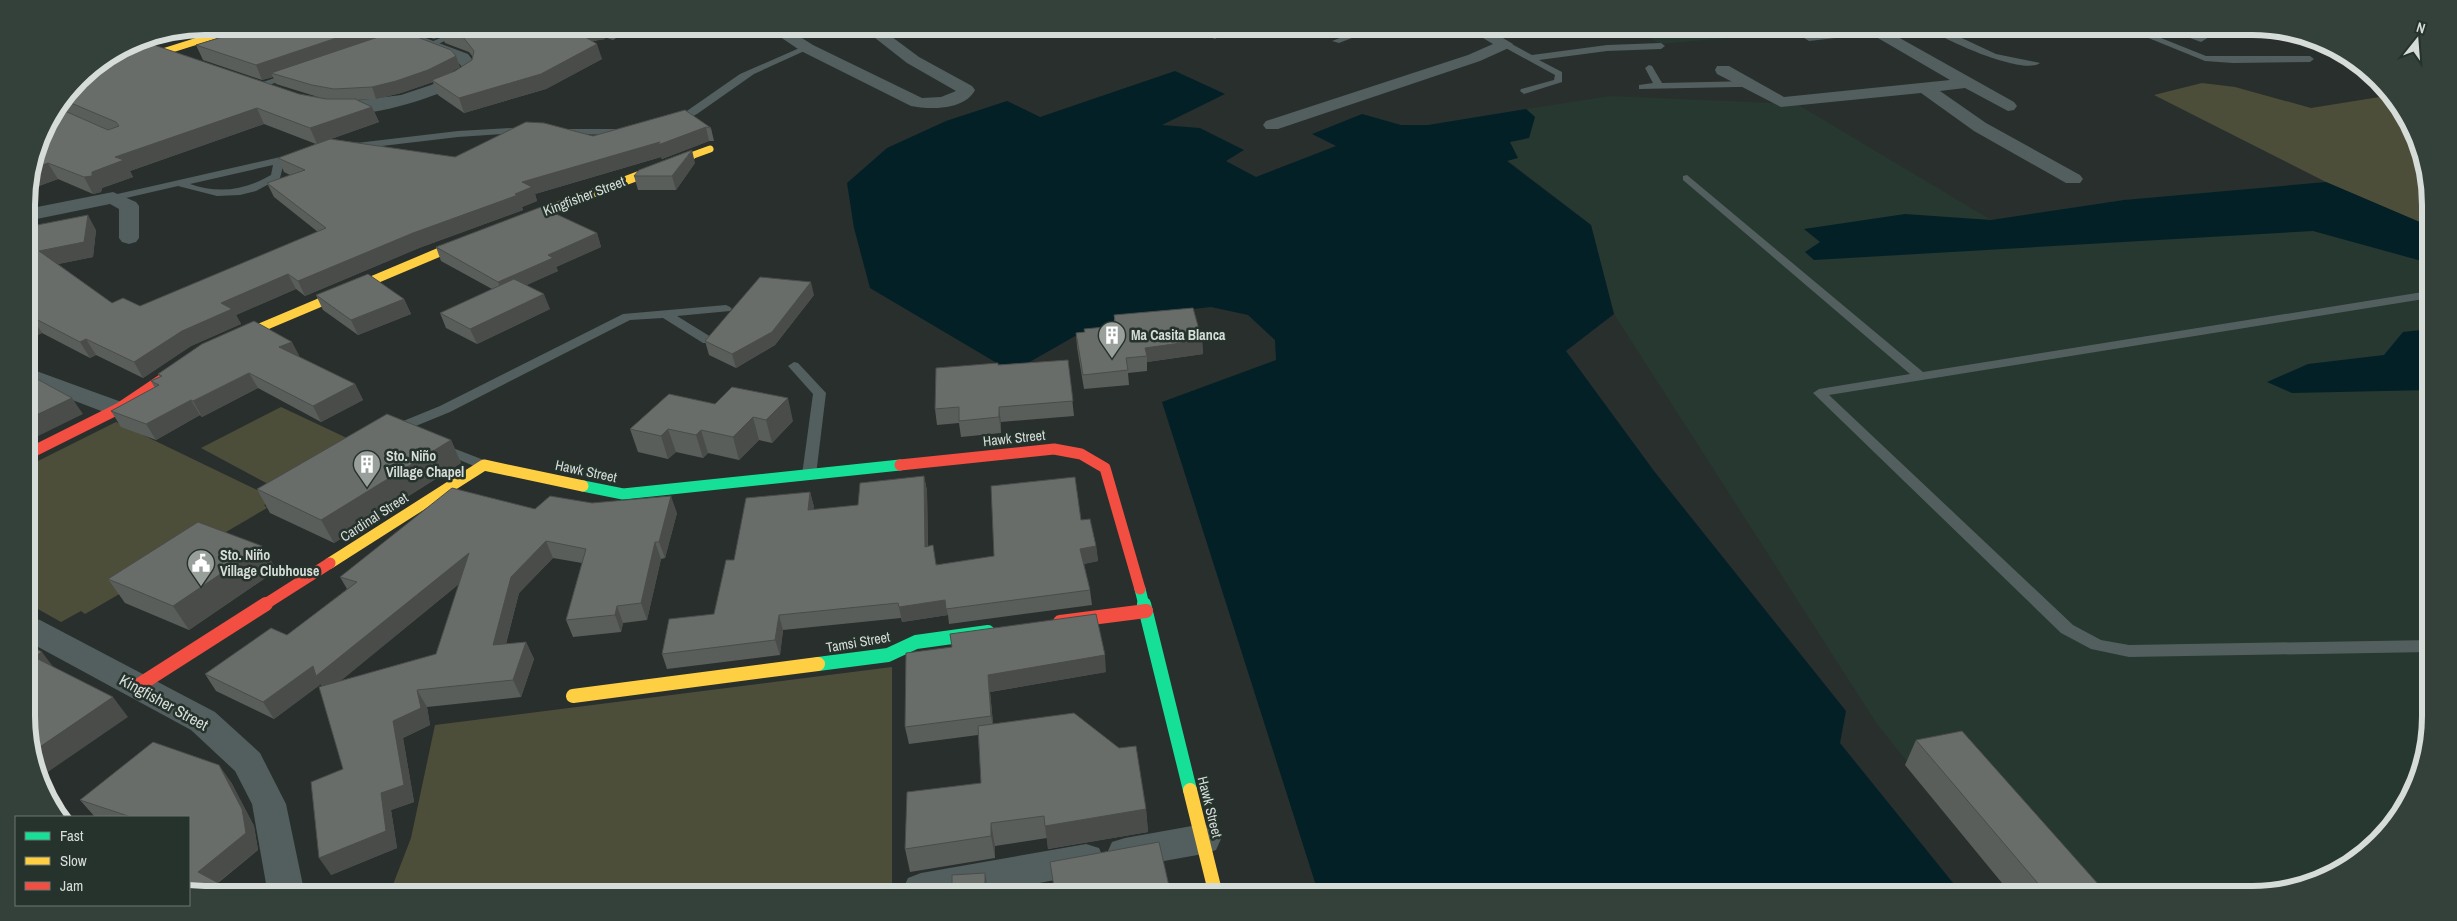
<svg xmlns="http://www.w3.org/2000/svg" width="2457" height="921" font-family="'Archivo Narrow',sans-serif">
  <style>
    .built { fill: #26382f }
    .green { fill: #4d4e3a }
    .water { fill: #042027 }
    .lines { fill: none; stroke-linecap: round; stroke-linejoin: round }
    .lane { fill: #525f5e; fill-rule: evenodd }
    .street { fill: #525f5e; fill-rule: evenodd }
    .fast-far1 { stroke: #16e098; stroke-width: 11 }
    .fast { stroke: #16e098; stroke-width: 14 }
    .slow-far3 { stroke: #ffcf43; stroke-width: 7 }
    .slow-far2 { stroke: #ffcf43; stroke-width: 9 }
    .slow-far1 { stroke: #ffcf43; stroke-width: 11 }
    .slow { stroke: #ffcf43; stroke-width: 14 }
    .jam-far1 { stroke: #f24e42; stroke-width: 11 }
    .jam { stroke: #f24e42; stroke-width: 14 }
    .wall { fill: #5a5e5b; fill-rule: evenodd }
    .shaded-wall { fill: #4a4c4a }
    .building { fill: #696d6a; stroke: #4a4c4a }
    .labels { text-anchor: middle; stroke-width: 5; stroke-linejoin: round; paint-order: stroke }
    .street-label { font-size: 14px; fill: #d6ddd9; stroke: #26322c }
    .poi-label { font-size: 14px; font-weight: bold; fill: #d6ddd9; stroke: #26322c; text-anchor: start }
    .near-street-label { font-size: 16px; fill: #d6ddd9; stroke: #26322c }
    .rim { fill: none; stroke: #d6ddd9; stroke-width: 6 }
  </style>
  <rect width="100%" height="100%" fill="#292f2c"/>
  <!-- built -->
  <path class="built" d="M205 26H219L101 62 137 40Z
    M1624 26H1860L1661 44Z
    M1610 96 1797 104 1991 220 2124 200 2326 182 2429 226 2431 716 2421 773 2400 815 2361 858 2320 881 2263 894H2013L1877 724 1614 314 1591 225 1507 160 1510 142 1535 117 1526 109Z"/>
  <!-- green -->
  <path class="green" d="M2202 83 2235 87 2311 108 2392 95 2412 126 2429 182V226L2326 182 2154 95Z
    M281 407 366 447 285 493 201 448Z
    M116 422 276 499 264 505 267 508 85 614 81 611 61 622 29 604 28 466Z
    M892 667V895H389L411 838 435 725Z"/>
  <!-- water -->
  <path class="water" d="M1175 71 1225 94 1162 125 1200 128 1244 150 1226 161 1256 177 1336 146 1312 134 1362 114 1401 125H1428L1526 109 1535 117 1529 138 1510 142 1518 158 1507 161 1591 225 1614 314 1566 351 1654 471 1846 711 1840 743 1962 894 1319 895 1162 402 1276 360 1275 340 1248 315 1211 307 1159 313 1077 335 1012 372 870 288 854 228 847 183 887 148 946 121 1007 101 1040 117Z
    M2326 182 2429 226V263L2313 231 1814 260 1805 252 1820 242 1804 229 1905 214 1991 220 2124 200Z
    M2430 329V390L2292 393 2267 382 2308 364 2384 355 2403 332Z"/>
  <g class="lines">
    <!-- lane -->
    <path class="lane" d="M427 26H440L396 43 389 41Z
      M468 26H480L431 47 424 45Z
      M1370 26H1383L1339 43 1332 41Z
      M1660 26 1654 29 1650 27V26Z
      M1925 26H1936L1996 54 2040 63C2023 76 1941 39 1925 26Z
      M2119 26H2131L2206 56H2310L2314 59 2310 62 2233 63 2205 61Z
      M141 39V42H134Z
      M1502 42H1508L1532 55 1607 45 1661 43 1665 46 1661 49 1607 51 1539 60 1562 72V82L1524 94 1520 91 1521 89 1554 80 1555 75 1502 46Z
      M804 46 811 48 754 74 697 114 676 125 671 122 740 74Z
      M1649 65 1652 66 1662 83 1751 81 1755 84 1751 87H1737L1639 89V85L1653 83 1645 68Z
      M292 72 295 73V77L255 89 251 86Z
      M528 127 531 128V132L458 137 348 150 343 147 348 144 458 131Z
      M562 129H626L631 132 626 135 559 134 557 132Z
      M298 153 301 154V158L284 162 280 178 256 191 240 195 217 196 178 186 113 201 108 198 113 195ZM273 165 271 175C245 190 219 194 190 184Z
      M1687 175 1923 372 2429 291 2430 298 1829 395 2073 625 2101 640 2129 645 2431 640V652L2129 657 2091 649 2061 633 1813 393 1819 389 1910 374 1683 180V176Z
      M726 305 730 307 732 309 730 311 677 316 711 337 713 340 711 343H703L663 318 630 320 450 412 406 430 405 434H395L389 429 391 426 440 406 623 314Z
      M794 362 798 363 826 393 816 475 809 479 802 475 813 394 788 366Z
      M440 443 489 462 491 465 489 468H479L435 450 433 447Z"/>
    <!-- street -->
    <path class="street" d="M598 26H614L621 35 613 40 607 38Z
      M764 26H783L813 45 922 98 941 97 956 91 907 63 870 34 872 31H884L919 57 972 86 975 90C965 110 930 110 911 106L801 51Z
      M1186 26C1198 26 1215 24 1223 34L1215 39 1189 29Z
      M1463 26H1483L1513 44 1511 47 1480 61 1278 129H1266L1263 125 1266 121 1468 55 1493 44Z
      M1855 26H1898L1896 30 1889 32 2014 102 2017 106 2014 110 2008 111 1965 88 1940 91 1986 123 2080 175 2083 179 2080 183H2066L1974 131 1921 93 1781 107 1717 74 1715 70 1717 66H1729L1784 97 1950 80 1871 34 1809 41 1801 36 1809 31Z
      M2162 26C2176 26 2200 24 2209 37L2201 42 2165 29Z
      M420 36 468 54 478 67 474 78C439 96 369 121 330 112L327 108 330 104 401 95 431 85 460 71 462 67 456 60 414 44 412 41 414 38Z
      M113 192 136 202 139 206V238L136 242 129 244 122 242 119 238V209L110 204 27 221V209Z
      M28 368 127 404 130 409 127 414 118 416 109 414 28 383Z
      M29 617 40 620 215 712 260 753 286 804 305 895H268L252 804 235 771 191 730 29 642Z
      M1203 824 1216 828 1221 839 1216 850 1203 854 1125 868 1112 864 1107 853 1112 842 1125 838Z
      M1086 844 1099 848 1104 859 1099 870 1086 874 977 895H905L903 889 908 878 921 873Z"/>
    <!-- fast-far1 -->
    <path class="fast-far1" d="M583 486 623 494 900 465
      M1140 589 1144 605"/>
    <!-- fast -->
    <path class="fast" d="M1144 604 1190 790
      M818 664 888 655 916 642 988 632"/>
    <!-- slow-far3 -->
    <path class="slow-far3" d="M134 61 245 26
      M688 157 710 149"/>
    <!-- slow-far2 -->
    <path class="slow-far2" d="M513 223 691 156
      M229 341 473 238"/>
    <!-- slow-far1 -->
    <path class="slow-far1" d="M330 563 484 465 583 486"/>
    <!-- slow -->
    <path class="slow" d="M573 696 818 664
      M1190 790 1216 895"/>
    <!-- jam-far1 -->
    <path class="jam-far1" d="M28 454 118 409 185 364
      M900 465 1054 449 1081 454 1105 468 1140 589
      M264 605 330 563"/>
    <!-- jam -->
    <path class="jam" d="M1060 622 1146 611
      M136 687 266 604"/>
  </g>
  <!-- wall -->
  <path class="wall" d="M250 26H602L605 39 593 41 602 59 546 89 464 113 438 95 433 82 401 93 376 99 357 100 372 107 379 122 331 139 455 157 593 136 685 110 711 128 714 141H709L662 159 661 157 535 194 537 201 522 207 523 210 419 248 305 296 296 289 236 315 241 324 191 346 143 378 96 355 90 358 42 333 27 340V227L96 230 93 257 58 264 112 303 140 306 318 232 274 197 267 183 290 175 284 172 278 158 316 144 264 124 130 171 133 177 102 188 101 192 93 194 58 179 28 190 45 126 87 71 112 58 109 57 135 41 140 50 299 94 330 99 318 97 276 84 273 77 262 80 203 60 196 45 251 28ZM419 27 422 34 434 39 442 35 445 43 469 52 473 57 472 60 455 71 446 75 460 67 456 56 404 32Z
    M615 26H671V28L622 36Z
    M695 163 676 190H638L634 176Z
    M597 233 601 247 556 267 558 271 526 285 550 309 477 344 446 328 440 313 492 289 441 261 436 247Z
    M316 295 404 299 411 314 358 335 323 310Z
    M814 295 775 345 736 368 709 355 705 341Z
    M1114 315 1202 340 1203 354 1147 362V371L1128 373 1129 385 1084 389 1077 347 1076 333 1084 332 1114 326Z
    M300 357 355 384 363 400 321 422 258 388 202 417 200 415 156 440 121 427 111 411 155 388 151 381 160 377 158 374Z
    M1068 360 1074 416 1001 422V433L961 437 959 423 937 425 935 409 998 365Z
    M669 394 793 421 772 443 759 440 739 460 708 453 703 458 676 452 668 459 638 452 630 429Z
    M451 440 461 463 334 543 270 513 257 489Z
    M924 476 927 491 928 546 937 565 994 556 1081 520 1096 546 1098 561 1084 564 1090 590 1092 605 949 624 948 615 902 622 901 618 783 630 780 655 667 669 662 654 714 614 734 560 810 492 814 507 813 510 858 505Z
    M592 503 677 513 665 558 661 559 647 620 623 623 621 632 573 637 566 620 582 563 553 558 519 593 506 644 526 642 534 659 521 697 427 707 430 725 403 738 414 802 391 810 397 848 331 875 343 769 321 684 274 719 216 691 205 674 287 635 347 589 340 577 535 509ZM459 584 436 654 340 681Z
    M277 570 189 630 125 603 108 579Z
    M906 653 1106 672 990 692 993 724 1146 809 1148 832 1048 849 1047 838 995 846V858L910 872 905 849 981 783 978 735 909 744 905 727Z
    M1916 740 2107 894H2011L1905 765Z
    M231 782 254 826 258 850 218 883 205 895 189 817H95L80 800Z"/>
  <!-- shaded-wall -->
  <path class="shaded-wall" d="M372 26 419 27 278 75 271 73 273 77 262 80 256 65Z
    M429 26H463L440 28 442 35 434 39Z
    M591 26H602L605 39 576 44 572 29Z
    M620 26H671V28L622 36Z
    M135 41 141 52 116 60 114 54Z
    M597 44 602 59 546 89 464 113 459 98Z
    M456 56 460 67 434 81 432 80 433 82 401 93 376 99 372 87Z
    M372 107 379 122 317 144 310 128Z
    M257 108 264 124 130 171 133 177 102 188 101 192 93 194 84 177 115 157Z
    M706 127 709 141 662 159 661 157 535 194 537 201 522 207 523 210 419 248 305 296 298 281 413 233 515 194 522 182Z
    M692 150 695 163 676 190 672 176Z
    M48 163 58 179 28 190 34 168Z
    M88 215 96 230 93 257 49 266 39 251Z
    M597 233 601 247 556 267 558 271 503 296 498 282 548 255Z
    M288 274 296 289 236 315 241 324 191 346 143 378 134 362 221 303Z
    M811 282 814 295 775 345 736 368 732 354Z
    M544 294 550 309 477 344 470 329Z
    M404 299 411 314 358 335 351 320Z
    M32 317 42 333 27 340V319Z
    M86 339 96 355 90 358 80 342Z
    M1202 340 1203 354 1147 362V356L1145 348Z
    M292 342 300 357 279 347Z
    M249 373 258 388 202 417 193 401Z
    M355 384 363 400 321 422 313 406Z
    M72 398 83 414 28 441V419Z
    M788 398 793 421 772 443 766 420Z
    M191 400 200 415 156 440 146 424Z
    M999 407 1001 422V433L999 417Z
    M753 417 759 440 739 460 733 437Z
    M668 429 676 452 668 459 661 436Z
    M701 430 708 453 703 458 696 435Z
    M451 440 461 463 334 543 321 520Z
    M924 476 927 491 928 562 925 547Z
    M810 492 814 507 812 525 808 510Z
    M671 496 677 513 665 558 659 542Z
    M546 541 553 558 519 593 501 662 493 645 511 577Z
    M655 542 661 559 647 620 641 603Z
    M262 546 277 570 189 630 173 606Z
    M1096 546 1098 561 1082 564 1080 549Z
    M469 553 476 570 326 693 321 684 274 719 263 702Z
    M945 600 948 615 902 622 899 607Z
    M617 606 623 623 621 632 615 615Z
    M779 615 783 630 780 655 775 640Z
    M526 642 534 659 521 697 513 680Z
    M42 652 57 672 34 657Z
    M1105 655 1106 672 990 692 994 733 991 716 988 675Z
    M417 690 427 707 430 725 403 738 414 802 391 810 397 848 331 875 319 858 381 793 393 721Z
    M113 697 128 717 42 776 31 753Z
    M219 765 231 782 254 826 258 850 211 888 198 872Z
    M1146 809 1148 832 1048 849 1045 826Z
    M991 823 995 846V858L991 836Z
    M985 873 989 895H985Z
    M224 886 231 895H214Z"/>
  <!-- building -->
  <path class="building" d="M258 26H372L256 65 196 45Z
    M445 26H591L572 29 597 44 541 74 459 98 432 80 455 71 472 60 474 51 463 37 440 28Z
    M399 30 451 50 456 56 428 70 396 81 372 87 334 89 312 85 271 73Z
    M154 45 299 94 326 99H355L372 107 310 128 257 108 115 157 124 160 92 172V176L84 177 48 163 34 168 45 126 58 108 108 130 119 126 116 122 64 100 87 71 102 62Z
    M685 110 711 128 706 127 658 145 660 142 522 182 532 187 515 194 518 195 413 233 298 281 288 274 221 303 232 309 182 331 134 362 86 339 80 342 32 317 27 319V227L88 215 84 242 39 251 112 303 123 298 140 306 326 228 267 183 305 170 278 158 330 139 455 157 526 122 544 123 593 136Z
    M692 150 672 176H634L639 170Z
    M541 207 597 233 548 255 553 258 498 282 436 247Z
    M368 274 404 299 351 320 316 295Z
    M760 277 811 282 772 332 732 354 705 341Z
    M514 279 544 294 470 329 440 313Z
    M1193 308 1202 340 1145 348 1147 356 1126 358 1128 370 1083 375 1076 333 1085 332 1084 329 1116 326 1114 315Z
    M254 321 292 342 279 347 355 384 313 406 249 373 193 401 191 400 146 424 111 411 159 385 151 381 162 376 158 374 202 344Z
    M1068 360 1073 401 999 407V417L959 421V407L935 409 936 368 998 363V365Z
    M28 374 72 398 28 419Z
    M732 387 788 398 766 420 753 417 733 437 701 430 696 435 668 429 661 436 630 429 669 394 715 404Z
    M387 414 451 440 321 520 257 489Z
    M924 476 925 547 933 545 936 565 994 556 991 486 1075 477 1081 520 1090 519 1096 546 1080 549 1090 590 946 609 945 600 899 607 898 603 779 615 775 640 662 654 669 619 714 614 726 560H734L746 498 810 492 808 510 858 505 860 483Z
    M452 488 535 509 550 496 592 503 671 496 659 542H655L641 603 617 606 615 615 566 620 586 549 546 541 511 577 493 645 526 642 513 680 417 690 421 708 393 721 404 785 381 793 386 831 319 858 311 782 343 769 319 687 436 654 469 553 316 676 313 666 263 702 205 674 271 628 287 635 357 582 340 577Z
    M198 522 262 546 173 606 108 579Z
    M1096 614 1105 655 988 675 991 716 905 727 906 653 952 647 950 634Z
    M29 645 42 652 34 657 113 697 31 753 30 750Z
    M1074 713 1119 748 1136 746 1146 809 1045 826 1044 816 991 823V836L905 849 907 792 981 783 978 726Z
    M1962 731 2107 894H2047L1916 740Z
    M153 742 219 765 242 809 246 833 198 872 224 886 214 895H205L189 892V817H131L80 800Z
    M1159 842 1171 895H1047L1055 894 1050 862Z
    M985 873V895H952V875Z"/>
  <!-- icons -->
  <defs>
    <g id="building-pin" transform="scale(1.4375)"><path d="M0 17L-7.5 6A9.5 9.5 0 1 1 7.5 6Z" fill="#99a09c" stroke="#26322c"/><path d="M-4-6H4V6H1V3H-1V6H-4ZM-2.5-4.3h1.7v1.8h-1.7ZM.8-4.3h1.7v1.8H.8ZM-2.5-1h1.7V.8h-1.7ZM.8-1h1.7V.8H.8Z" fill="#fff"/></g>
    <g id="civic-pin" transform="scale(1.4375)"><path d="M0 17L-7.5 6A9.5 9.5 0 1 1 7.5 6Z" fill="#99a09c" stroke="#26322c"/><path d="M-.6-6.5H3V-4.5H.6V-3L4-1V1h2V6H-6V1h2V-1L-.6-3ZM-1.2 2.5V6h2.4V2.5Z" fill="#fff"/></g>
  </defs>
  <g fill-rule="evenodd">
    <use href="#building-pin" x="1112" y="335"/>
    <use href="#building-pin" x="367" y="464"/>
    <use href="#civic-pin" x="201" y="563"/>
  </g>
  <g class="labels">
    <!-- street labels -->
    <g class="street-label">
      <text transform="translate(584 196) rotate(-21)" y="5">Kingfisher Street</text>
      <text transform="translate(1014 438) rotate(-6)" y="5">Hawk Street</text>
      <text transform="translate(586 471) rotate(12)" y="5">Hawk Street</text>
      <text transform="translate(374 517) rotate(-33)" y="5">Cardinal Street</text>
      <text transform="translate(858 642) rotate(-10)" y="5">Tamsi Street</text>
      <text transform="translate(1210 807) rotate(76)" y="5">Hawk Street</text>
    </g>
    <!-- poi labels -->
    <g class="poi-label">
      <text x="1131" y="340">Ma Casita Blanca</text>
      <text x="386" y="461">Sto. Niño<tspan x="386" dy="16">Village Chapel</tspan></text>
      <text x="220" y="560">Sto. Niño<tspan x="220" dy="16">Village Clubhouse</tspan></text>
    </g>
    <!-- near-street labels -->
    <g class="near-street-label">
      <text transform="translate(164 702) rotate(29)" y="6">Kingfisher Street</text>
    </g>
  </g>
  <!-- crop -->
  <path d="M0 0H2457V921H0ZM205 35H2252A170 170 0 0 1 2422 205V716A170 170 0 0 1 2252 886H205A170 170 0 0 1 35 716V205A170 170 0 0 1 205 35Z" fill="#34403a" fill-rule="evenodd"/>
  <path class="rim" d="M205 35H2252A170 170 0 0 1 2422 205V716A170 170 0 0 1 2252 886H205A170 170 0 0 1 35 716V205A170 170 0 0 1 205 35Z"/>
  <!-- legend -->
  <rect x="15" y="816" width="175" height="90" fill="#26322c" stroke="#6c7671"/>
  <rect x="25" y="832" width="25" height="8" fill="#16e098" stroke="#6c7671"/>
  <text x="60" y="841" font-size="15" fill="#d6ddd9">Fast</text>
  <rect x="25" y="857" width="25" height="8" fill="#ffcf43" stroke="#6c7671"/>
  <text x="60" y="866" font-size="15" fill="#d6ddd9">Slow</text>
  <rect x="25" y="882" width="25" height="8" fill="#f24e42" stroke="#6c7671"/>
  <text x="60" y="891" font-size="15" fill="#d6ddd9">Jam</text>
  <!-- north arrow -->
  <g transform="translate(2417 40) rotate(17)" stroke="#26322c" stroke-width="4" paint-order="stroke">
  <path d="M0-4L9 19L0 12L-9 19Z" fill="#d6ddd9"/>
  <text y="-8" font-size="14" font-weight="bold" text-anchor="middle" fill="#d6ddd9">N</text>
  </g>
</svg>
